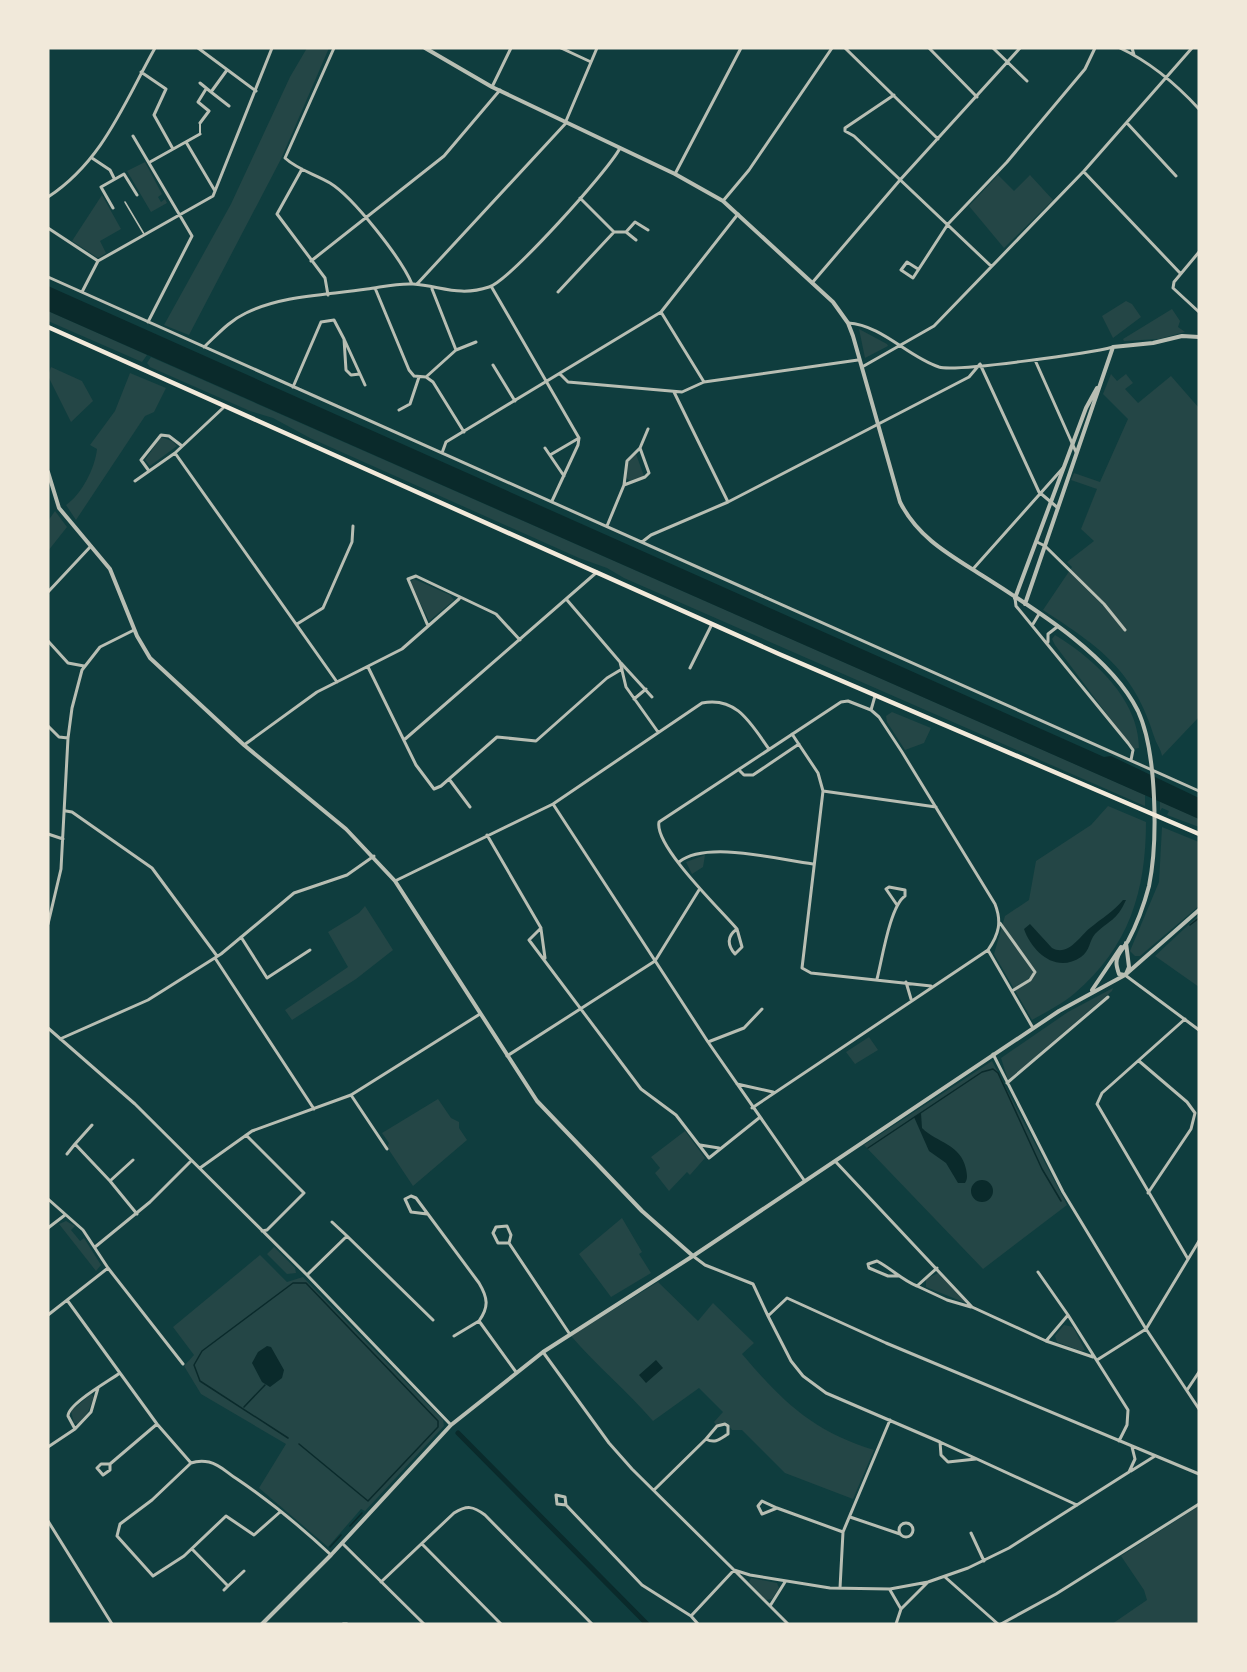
<svg xmlns="http://www.w3.org/2000/svg" width="1247" height="1672" font-family="'Varela Round',sans-serif">
  <style>
    .green { fill: #244646 }
    .water { fill: #0a2a2b }
    .lines { fill: none; stroke-linecap: round; stroke-linejoin: round }
    .stream { stroke: #0a2a2b; stroke-width: 1.5 }
    .canal { stroke: #0a2a2b; stroke-width: 5 }
    .service { stroke: #b8beb3; stroke-width: 1.5 }
    .pedestrian { stroke: #b8beb3; stroke-width: 2 }
    .minor { stroke: #b8beb3; stroke-width: 3 }
    .tertiary { stroke: #b8beb3; stroke-width: 4 }
    .primary { stroke: #f1e9da; stroke-width: 4.5 }
  </style>
  <rect width="100%" height="100%" fill="#0f3d3e"/>
  <!-- green -->
  <path class="green" d="M307 48H329L281 159 189 335 164 325 231 204 290 77Z
    M145 162 162 194 158 197 161 202 165 199 167 203 151 212 127 171Z
    M998 175 1014 191 1030 175 1053 200 1004 248 969 206Z
    M102 195 121 229 100 241 106 253 98 258 72 241Z
    M1126 301 1132 304 1141 317 1113 338 1102 316Z
    M1172 309 1180 321 1178 327 1185 332 1159 339 1124 341 1123 339Z
    M48 311 147 355 142 362 48 321Z
    M859 329 887 344 888 346 865 358Z
    M151 357 1145 795V806L624 578 607 568 579 558 310 438 273 418 250 411 150 367 147 363Z
    M51 367 82 381 93 401 71 422 48 376Z
    M130 373 166 388 154 412 145 416 76 520 66 505C82 494 95 468 97 449L90 445 115 411Z
    M1111 374 1117 381 1126 374 1133 383 1125 389 1138 403 1171 376 1199 408V717L1162 756C1161 749 1157 745 1155 739 1134 670 1101 648 1043 610L1072 567 1067 562 1094 541 1081 529 1097 489 1071 480 1074 473 1100 482 1128 419 1103 394Z
    M161 437 172 441 177 446 150 466 145 460Z
    M636 454 644 476 630 481 625 477 628 462Z
    M55 511 67 527 48 551V521Z
    M414 579 450 595 454 600 429 621 410 582Z
    M1055 635C1093 658 1139 699 1139 748L1133 749 1055 645 1052 639Z
    M892 712 931 728 924 743 905 750 887 722 886 716Z
    M1160 801 1199 819V827L1167 815 1169 811 1162 808 1160 811Z
    M1108 806 1146 822C1146 891 1129 947 1075 993 1062 1004 1046 1012 1032 1020L994 954 1005 916 1029 900 1036 861 1091 825Z
    M1162 827 1199 842V906L1140 956H1135L1130 951 1159 882Z
    M705 855 703 867 692 874 686 862Z
    M365 906 393 950 356 979 292 1020 285 1010 348 967 328 932 359 913Z
    M1199 915V987L1155 956Z
    M1113 988 1112 991 1008 1080 1001 1058 1068 1012Z
    M869 1037 878 1050 855 1064 846 1052Z
    M992 1061 1067 1205 983 1269 864 1145Z
    M438 1099 451 1118 459 1122V1128L467 1140 413 1186 387 1147 389 1143 382 1133Z
    M685 1131 705 1158 690 1175 687 1172 669 1191 655 1173 660 1168 651 1157Z
    M622 1218 642 1252 639 1254 651 1273 611 1297 579 1254Z
    M66 1221 75 1226 71 1230 80 1241 84 1238 101 1265 96 1271 59 1224Z
    M274 1247 295 1268 296 1273 287 1274 267 1254Z
    M260 1255 287 1282 303 1277 443 1420 444 1426 365 1511 361 1509 328 1547 259 1488 286 1444 201 1394 184 1366 194 1355 173 1327Z
    M938 1273 966 1302V1303L926 1287V1279Z
    M658 1282 698 1321 713 1303 754 1343 742 1354C782 1401 812 1431 874 1450L853 1499 785 1473 742 1430H732L726 1422 716 1425 714 1422 723 1412 699 1388 653 1421C627 1391 597 1366 571 1336Z
    M1064 1325 1073 1327 1085 1350 1081 1351 1057 1342 1055 1336Z
    M91 1394 94 1397 88 1412 78 1424 74 1423 71 1411Z
    M1199 1506V1624H1112L1147 1600 1144 1590 1121 1556Z
    M751 1578 777 1583 779 1588 772 1599 766 1600 749 1582Z"/>
  <!-- water -->
  <path class="water" d="M48 286 1104 757 1111 756 1199 798V819L48 311Z
    M1123 900H1126C1116 922 1110 919 1095 934 1089 941 1090 951 1081 957 1056 974 1032 952 1024 929L1030 924 1052 948C1068 957 1080 936 1090 928 1102 918 1113 912 1123 900Z
    M921 1113 922 1128C937 1143 961 1144 966 1169 967 1175 968 1178 965 1183H958L946 1163 929 1151 914 1117Z
    M971 1191a11 11 0 1 1 22 0a11 11 0 1 1-22 0Z
    M267 1346 271 1347 284 1370 282 1378 270 1387 262 1382 252 1363 258 1352Z
    M656 1360 663 1368 646 1383 639 1375Z"/>
  <g class="lines">
    <!-- stream -->
    <path class="stream" d="M1190 925 1199 918
      M868 1148 982 1072 993 1069 998 1073 1042 1169 1061 1201
      M244 1407 265 1385
      M288 1438 200 1381 194 1365 202 1351 293 1283H306L438 1421V1427L368 1501 299 1444
      M350 1526 362 1513
      M330 1547 341 1535"/>
    <!-- canal -->
    <path class="canal" d="M458 1433 647 1624"/>
    <!-- service -->
    <path class="service" d="M125 202 144 234"/>
    <!-- pedestrian -->
    <path class="pedestrian" d="M200 134V123"/>
    <!-- minor -->
    <path class="minor" d="M198 48 256 91
      M334 48 285 158C298 170 315 174 330 183 353 197 401 258 412 284
      M561 48 591 62
      M845 48 938 139
      M929 48 977 97
      M993 48 1027 81
      M1120 48C1150 62 1177 85 1199 109
      M1132 48 1134 55
      M141 72 166 89 154 115 173 149
      M200 83 211 92 227 70
      M492 87 511 48
      M211 92 229 106
      M894 95 845 128V131L854 136 991 266
      M566 121 597 48
      M200 123 209 111 198 102 206 89
      M1127 123 1176 176
      M133 136 192 236 148 322
      M186 142 215 191
      M92 158 110 170 114 178
      M150 162 200 134
      M302 169 277 214 325 278 328 295
      M1084 172 1180 273
      M675 174 741 48
      M48 197C103 161 124 103 155 48
      M723 201 749 170 832 48
      M113 208 101 187 124 174 137 195
      M48 228 98 261
      M614 232H626L636 240
      M626 232 635 222 648 230
      M1199 252 1174 282 1173 288 1199 312
      M311 261 444 156 500 90
      M918 269 907 262 901 270 913 278 948 224 1007 162 1085 69 1095 48
      M48 277 1199 791
      M812 283 900 180 1020 48
      M417 284 566 123
      M491 286 579 438 578 445 552 501
      M375 288 409 370 414 376 426 377 433 382 464 432
      M82 292 98 261 213 196 272 48
      M558 292 614 232 580 198
      M661 312 704 382
      M848 323C882 325 908 357 939 367 956 372 1091 353 1113 347
      M204 347C218 334 229 321 246 313 282 295 328 295 367 289 382 287 398 283 413 284 441 286 459 297 489 287 510 280 609 170 620 148
      M456 350 476 342
      M1035 360 1076 452
      M980 364 1039 492 1058 508
      M493 365 515 401
      M862 367 934 326 1084 171 1192 48
      M360 374 365 385
      M560 374 568 382 682 392 704 382 858 360
      M426 377 456 350 432 289
      M293 387 321 322 334 320 344 339 346 370 351 375 360 374 344 339
      M674 392 728 502
      M399 410 410 404 419 377
      M545 448 564 476
      M640 448 648 429
      M175 453 337 682
      M442 453 446 442 661 312 738 214
      M550 455 579 438
      M149 471 141 460 161 435 169 436 182 446
      M135 481 175 453 223 408
      M607 526 624 485 627 461 640 448 649 473 645 477 624 485
      M642 542 651 535 728 502 969 377 980 364
      M1037 542 1045 546 1104 604 1125 630
      M973 569 1063 468
      M48 592 91 546
      M1015 598 1016 606 1128 743 1133 750 1131 760
      M567 600 620 662 626 687 658 732
      M297 624 323 608 352 542 353 526
      M1033 624 1039 614
      M428 626 408 579 416 576 496 614 520 640
      M48 641 68 663 84 666
      M1048 642V634L1057 627
      M621 663 652 697
      M368 667 416 765 434 789 441 786 497 737 536 741 607 678 622 669
      M690 668 712 624
      M634 699 646 689
      M48 726 59 737 68 738
      M792 734 818 773 823 791 802 968 811 973 931 986
      M404 740 597 572
      M244 745 317 692 402 649 459 599
      M739 770 744 775H753L799 744
      M449 779 470 807
      M823 791 936 807
      M553 804 708 1042 804 1180
      M66 811 72 812 152 868 217 956
      M48 834 63 839
      M487 835 541 928 529 940 641 1089 676 1115 709 1158 759 1118
      M679 862C707 840 779 860 813 864
      M395 881 553 804 702 703C737 696 751 724 769 749
      M1000 923 1035 972 1030 980 1012 991
      M48 924 61 869 68 738 72 708 82 670 100 647 134 630
      M541 929 545 958
      M737 929 742 947 735 954C727 945 727 936 737 929 721 910 654 846 659 822L841 702 848 701 871 710
      M241 937 267 978 310 950
      M988 950 1033 1028
      M215 958 314 1109
      M1125 975 1199 1030
      M877 979C882 960 890 906 905 896V890L889 887 886 889 897 905
      M906 982 911 999
      M1185 1019 1102 1093 1097 1104 1188 1259
      M48 1028 135 1104 307 1275 451 1425
      M60 1039 148 1000 221 954 294 893 347 875 374 856
      M708 1042 744 1028 762 1009
      M993 1054 1063 1192 1146 1329 1199 1409
      M507 1056 655 961 699 890
      M1139 1061 1187 1102 1195 1113 1191 1129 1148 1193
      M1007 1083 1108 997
      M737 1084 773 1092
      M351 1095 387 1149
      M752 1108 988 950C999 934 1002 922 995 904L902 752 879 717 871 710 875 696
      M92 1125 75 1144 110 1181
      M246 1135 304 1193 267 1230 262 1231
      M700 1145 719 1148
      M67 1154 75 1144
      M133 1160 110 1181 137 1214
      M835 1161 972 1307 1046 1341 1068 1315 1128 1410 1127 1425 1119 1441
      M200 1168 252 1131 351 1095 480 1014
      M48 1199 83 1230 108 1268 183 1364
      M427 1214 411 1212 405 1199 411 1196 416 1198 479 1283C488 1298 489 1307 479 1321L516 1372
      M332 1222 347 1236
      M48 1228 65 1215
      M509 1243H498L493 1233 496 1227 507 1226 511 1235 509 1243 569 1333
      M95 1247 150 1202 190 1162
      M693 1256 705 1265 753 1284 768 1316
      M1038 1272 1068 1315
      M307 1275 347 1236 433 1320
      M899 1276H888L869 1268 868 1264 877 1261C892 1269 902 1280 917 1286L937 1268
      M917 1286 947 1300 971 1307
      M67 1300 157 1424 191 1463
      M48 1315 108 1268
      M454 1336 479 1321
      M1046 1341 1093 1357
      M543 1352 609 1443 632 1469 734 1570 750 1575 830 1588 890 1589 928 1582 968 1568 1009 1548 1129 1472 1135 1459 1132 1447
      M1097 1360 1146 1329 1199 1241
      M98 1388 91 1412 75 1429 68 1416C68 1404 109 1381 120 1373
      M1187 1390 1199 1372
      M940 1442 941 1455 948 1462 976 1459
      M48 1447 75 1429
      M110 1464V1470L103 1475 97 1468 101 1464H110L157 1424
      M1131 1471 1155 1456
      M654 1490 706 1439C715 1444 720 1439 728 1434V1426L725 1424 717 1426 706 1439
      M566 1505 557 1504 556 1495 565 1497 566 1505 642 1585 691 1616 698 1624
      M1077 1505 940 1442 826 1393 803 1376 791 1361 768 1316 787 1298 886 1343 1199 1474
      M777 1508 762 1514 758 1506 762 1501 777 1508 843 1532
      M280 1512 254 1535 226 1516 184 1556 153 1576 117 1536 120 1524 152 1500 191 1463C197 1461 203 1461 209 1462 221 1465 227 1473 237 1479 271 1502 301 1527 331 1555
      M850 1517 900 1534
      M48 1521 112 1624
      M899 1530a7 7 0 1 1 14 0a7 7 0 1 1-14 0Z
      M971 1533 984 1561
      M342 1543 424 1624
      M423 1545 501 1624
      M192 1549 228 1586 244 1571
      M945 1577 998 1624
      M381 1582 454 1513C467 1505 473 1506 485 1515L592 1624
      M840 1588 843 1532 890 1420
      M224 1590 228 1586
      M890 1590 901 1609
      M770 1606 785 1582
      M691 1616 734 1570 788 1624
      M343 1624H347
      M896 1624 901 1609 927 1583
      M1001 1624 1056 1594 1199 1504"/>
    <!-- tertiary -->
    <path class="tertiary" d="M425 48 492 87 675 174 723 201 833 302 848 323 853 336 900 502C918 538 950 555 983 576 1035 609 1111 656 1138 711 1157 752 1158 842 1149 886 1144 905 1137 924 1128 941 1125 946 1120 951 1118 956 1115 962 1117 968 1119 974L1125 975
      M48 472 59 508 110 569 137 636 150 658 244 745 346 829 395 881 537 1101 642 1211 693 1256
      M1015 598 1086 408 1097 388
      M1025 604 1113 347 1153 343 1182 336 1199 337
      M1126 974 1129 967 1126 943
      M1092 990 1121 947
      M262 1624 331 1555 451 1425 543 1352 696 1254 1059 1011 1125 975 1199 910"/>
    <!-- primary -->
    <path class="primary" d="M48 327 779 654 1199 834"/>
  </g>
  <!-- border -->
  <rect width="1247" height="1672" fill="none" stroke="#f1e9da" stroke-width="99"/>
</svg>
